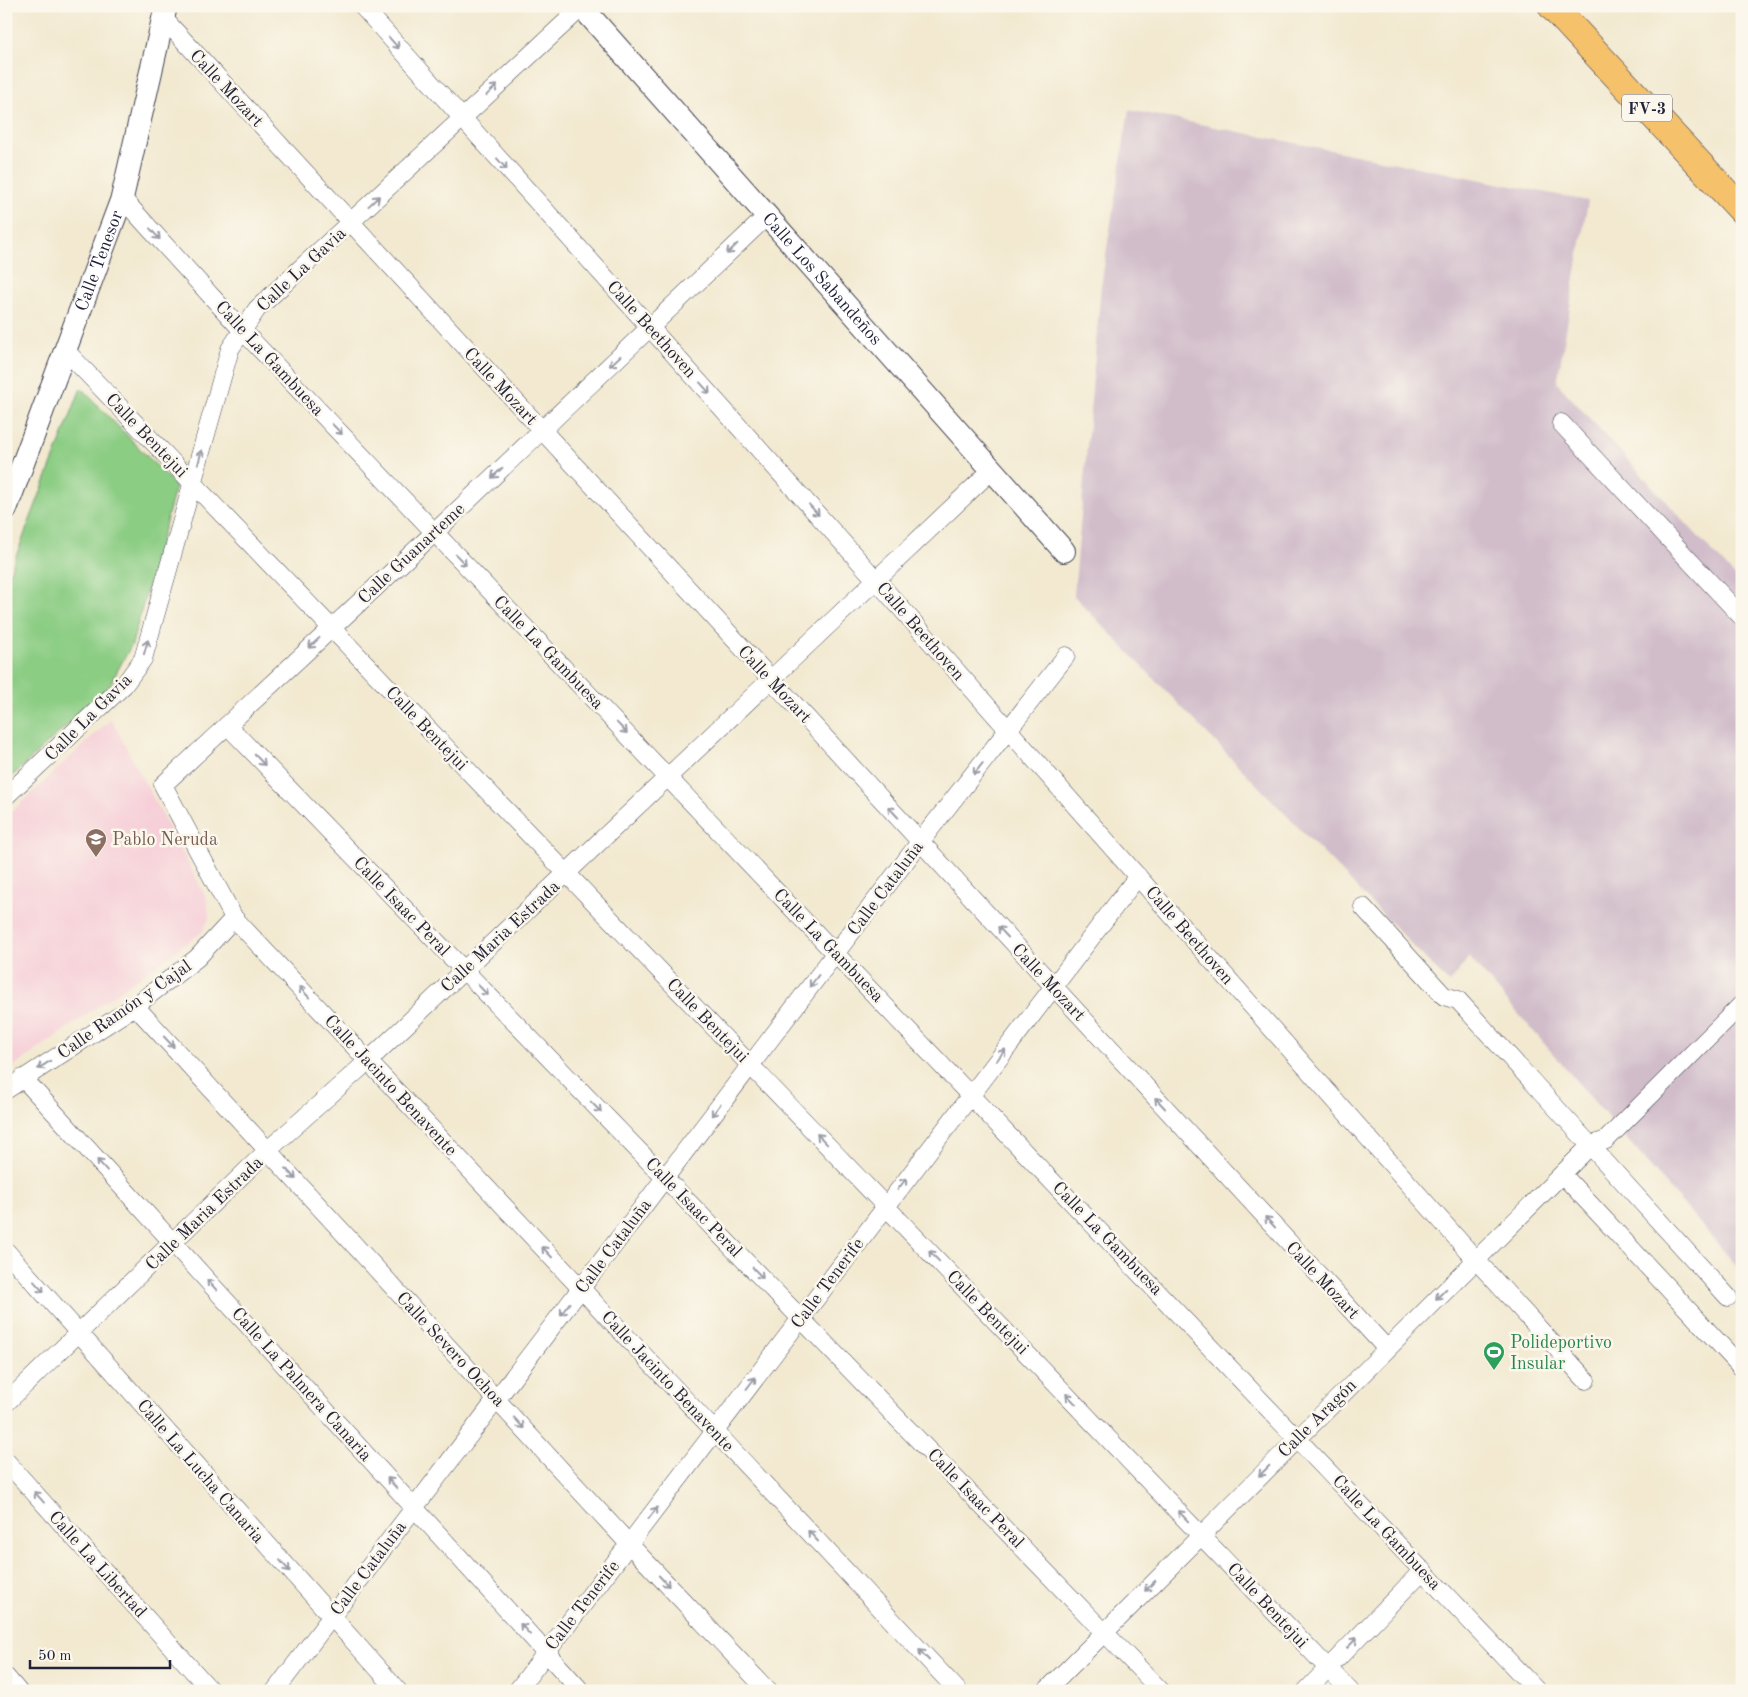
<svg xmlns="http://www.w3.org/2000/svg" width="1748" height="1697" font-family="'Old Standard TT',serif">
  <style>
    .built { fill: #f6cfd8 }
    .industrial { fill: #d1bdca }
    .green { fill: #8ccd84; stroke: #577860 }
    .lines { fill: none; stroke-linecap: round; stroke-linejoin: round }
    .minor-casing { stroke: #414051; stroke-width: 19 }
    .tertiary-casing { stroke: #414051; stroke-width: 24 }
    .trunk-casing { stroke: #414051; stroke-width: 29 }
    .minor { stroke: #fff; stroke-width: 18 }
    .tertiary { stroke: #fff; stroke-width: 22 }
    .trunk { stroke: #f5c16b; stroke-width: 28 }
    .oneway { stroke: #9c9ca7 }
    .labels { text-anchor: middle; stroke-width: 5; stroke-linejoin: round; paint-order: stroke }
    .shield { fill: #fbf7ec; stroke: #636270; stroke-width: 1 }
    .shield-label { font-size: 16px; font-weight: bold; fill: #22223b }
    .street-label { font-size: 18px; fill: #22223b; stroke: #fbf7ec }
    .education-label { font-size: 18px; fill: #785e54; stroke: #fbf7ec; text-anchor: start }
    .leisure-label { font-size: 18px; fill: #27864d; stroke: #fbf7ec; text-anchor: start }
  </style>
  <rect width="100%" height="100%" fill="#fbf7ec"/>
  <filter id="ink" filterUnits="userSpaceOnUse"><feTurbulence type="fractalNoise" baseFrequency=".02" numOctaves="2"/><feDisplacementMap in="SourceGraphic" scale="10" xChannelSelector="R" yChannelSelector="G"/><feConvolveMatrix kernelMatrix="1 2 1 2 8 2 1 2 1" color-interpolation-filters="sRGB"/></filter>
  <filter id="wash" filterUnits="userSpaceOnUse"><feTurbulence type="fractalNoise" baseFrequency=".0096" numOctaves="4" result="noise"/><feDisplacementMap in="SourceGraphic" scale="20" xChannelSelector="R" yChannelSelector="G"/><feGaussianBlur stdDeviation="1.12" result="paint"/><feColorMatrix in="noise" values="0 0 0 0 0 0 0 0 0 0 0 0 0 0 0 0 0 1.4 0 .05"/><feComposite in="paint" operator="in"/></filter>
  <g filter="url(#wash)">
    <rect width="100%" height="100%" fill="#f2e9d0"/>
    <!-- built -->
    <path class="built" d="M111 719 207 899 209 918 203 931 198 935 6 1072V817Z"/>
    <!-- industrial -->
    <path class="industrial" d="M1129 110 1588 201 1557 383 1742 584V1272L1469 957 1449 983 1074 596 1101 286Z"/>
    <!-- green -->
    <path class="green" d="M81 388 176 486 132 644 109 686 6 782V582Z"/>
  </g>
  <g filter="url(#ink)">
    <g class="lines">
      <!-- minor casing -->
      <g class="minor-casing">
        <path id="minor" d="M362 6 877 581 1476 1260 1586 1380
          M164 19 1386 1348
          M122 198 242 330 1537 1691
          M768 215 435 532 163 785 234 918 958 1691
          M65 350 1350 1691
          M1561 423 1742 617
          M227 725 1161 1691
          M6 796 124 685 143 659 230 349 257 309 582 7
          M1363 907 1444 996 1458 1000 1728 1297
          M135 1006 629 1544 768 1691
          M23 1078 581 1691
          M6 1090 135 1006 197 958 234 918
          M1562 1174 1742 1368
          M6 1251 398 1691
          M6 1403 268 1150 368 1061 993 469
          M6 1461 211 1691
          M6 1677 18 1691
          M275 1691 920 842 1066 656
          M517 1691 1138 876
          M1046 1691 1590 1146 1606 1140 1742 1004
          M1306 1691 1423 1570"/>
      </g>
      <!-- tertiary casing -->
      <g class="tertiary-casing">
        <g id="tertiary">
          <path id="s1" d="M581 6 1064 551"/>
          <path id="s2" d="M6 509 122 198 166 6"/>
        </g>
      </g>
      <!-- trunk casing -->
      <g class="trunk-casing">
        <path id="trunk" d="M1552 6 1742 210"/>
      </g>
      <!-- minor -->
      <use href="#minor" class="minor"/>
      <!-- tertiary -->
      <use href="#tertiary" class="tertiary"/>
      <!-- trunk -->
      <use href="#trunk" class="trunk"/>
    </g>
    <!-- one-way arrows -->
    <defs><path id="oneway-shaft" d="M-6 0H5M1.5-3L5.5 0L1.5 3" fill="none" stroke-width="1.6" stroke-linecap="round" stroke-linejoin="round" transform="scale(1.25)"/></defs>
    <g class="oneway">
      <use href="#oneway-shaft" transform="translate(394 43) rotate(49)"/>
      <use href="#oneway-shaft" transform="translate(492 90) rotate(-43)"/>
      <use href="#oneway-shaft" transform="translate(502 164) rotate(48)"/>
      <use href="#oneway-shaft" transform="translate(374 201) rotate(-43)"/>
      <use href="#oneway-shaft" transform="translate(155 234) rotate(48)"/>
      <use href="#oneway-shaft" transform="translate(732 249) rotate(136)"/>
      <use href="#oneway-shaft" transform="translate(615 361) rotate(137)"/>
      <use href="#oneway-shaft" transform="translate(705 388) rotate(48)"/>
      <use href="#oneway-shaft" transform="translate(337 429) rotate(46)"/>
      <use href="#oneway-shaft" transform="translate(200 457) rotate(-75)"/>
      <use href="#oneway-shaft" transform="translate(497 473) rotate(136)"/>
      <use href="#oneway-shaft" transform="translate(814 510) rotate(48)"/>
      <use href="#oneway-shaft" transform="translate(461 560) rotate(46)"/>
      <use href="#oneway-shaft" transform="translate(314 643) rotate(137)"/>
      <use href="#oneway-shaft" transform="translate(146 647) rotate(-74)"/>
      <use href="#oneway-shaft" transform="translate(622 728) rotate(46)"/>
      <use href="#oneway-shaft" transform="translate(260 760) rotate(46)"/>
      <use href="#oneway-shaft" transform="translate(978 769) rotate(129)"/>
      <use href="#oneway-shaft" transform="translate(893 812) rotate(-133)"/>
      <use href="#oneway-shaft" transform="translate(1003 932) rotate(-133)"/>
      <use href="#oneway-shaft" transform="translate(814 981) rotate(127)"/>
      <use href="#oneway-shaft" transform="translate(483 990) rotate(46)"/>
      <use href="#oneway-shaft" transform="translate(304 992) rotate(-133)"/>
      <use href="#oneway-shaft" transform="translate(169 1042) rotate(47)"/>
      <use href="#oneway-shaft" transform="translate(1001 1055) rotate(-53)"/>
      <use href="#oneway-shaft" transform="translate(44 1065) rotate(147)"/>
      <use href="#oneway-shaft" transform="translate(1160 1103) rotate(-133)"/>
      <use href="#oneway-shaft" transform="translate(596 1107) rotate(46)"/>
      <use href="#oneway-shaft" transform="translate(716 1110) rotate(127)"/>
      <use href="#oneway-shaft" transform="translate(822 1139) rotate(-134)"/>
      <use href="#oneway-shaft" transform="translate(102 1165) rotate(-132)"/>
      <use href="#oneway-shaft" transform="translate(291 1174) rotate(47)"/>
      <use href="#oneway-shaft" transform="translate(902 1184) rotate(-53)"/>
      <use href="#oneway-shaft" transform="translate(1270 1222) rotate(-133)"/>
      <use href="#oneway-shaft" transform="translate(547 1252) rotate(-133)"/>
      <use href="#oneway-shaft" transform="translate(934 1256) rotate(-134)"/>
      <use href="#oneway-shaft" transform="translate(758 1273) rotate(46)"/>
      <use href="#oneway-shaft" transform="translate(212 1285) rotate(-132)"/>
      <use href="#oneway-shaft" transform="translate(39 1287) rotate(48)"/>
      <use href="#oneway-shaft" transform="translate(1441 1294) rotate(135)"/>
      <use href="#oneway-shaft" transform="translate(565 1309) rotate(127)"/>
      <use href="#oneway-shaft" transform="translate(751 1383) rotate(-53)"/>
      <use href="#oneway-shaft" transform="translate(1071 1399) rotate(-134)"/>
      <use href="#oneway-shaft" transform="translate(519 1423) rotate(48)"/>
      <use href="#oneway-shaft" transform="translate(1264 1471) rotate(135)"/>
      <use href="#oneway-shaft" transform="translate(392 1483) rotate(-132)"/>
      <use href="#oneway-shaft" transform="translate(39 1497) rotate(-132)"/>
      <use href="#oneway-shaft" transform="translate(653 1513) rotate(-53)"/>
      <use href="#oneway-shaft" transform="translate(1183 1516) rotate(-134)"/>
      <use href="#oneway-shaft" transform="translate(813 1536) rotate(-133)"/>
      <use href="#oneway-shaft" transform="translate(285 1566) rotate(49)"/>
      <use href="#oneway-shaft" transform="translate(664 1581) rotate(47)"/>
      <use href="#oneway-shaft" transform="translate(1150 1586) rotate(135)"/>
      <use href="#oneway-shaft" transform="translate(525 1629) rotate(-132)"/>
      <use href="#oneway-shaft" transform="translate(1352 1643) rotate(-46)"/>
      <use href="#oneway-shaft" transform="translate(924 1655) rotate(-133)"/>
    </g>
  </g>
  <!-- icons -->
  <defs>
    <g id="school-pin" transform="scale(1.125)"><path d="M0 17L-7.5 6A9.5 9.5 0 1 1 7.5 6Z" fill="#8d6e63" stroke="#fbf7ec"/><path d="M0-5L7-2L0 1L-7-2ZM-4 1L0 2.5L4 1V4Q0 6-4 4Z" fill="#fff"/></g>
    <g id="stadium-pin" transform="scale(1.125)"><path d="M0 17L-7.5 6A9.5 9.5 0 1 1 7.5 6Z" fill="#2e9e5b" stroke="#fbf7ec"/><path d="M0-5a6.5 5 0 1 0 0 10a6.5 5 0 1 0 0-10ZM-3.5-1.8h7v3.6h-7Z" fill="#fff"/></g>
  </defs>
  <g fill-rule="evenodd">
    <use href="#school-pin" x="96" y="839"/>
    <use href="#stadium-pin" x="1494" y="1352"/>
  </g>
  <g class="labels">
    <!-- shield labels -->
    <rect class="shield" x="1622" y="94.5" width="50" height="27" rx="4"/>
    <g class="shield-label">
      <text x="1647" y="114">FV-3</text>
    </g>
    <!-- street labels -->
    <g class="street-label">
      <text transform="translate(227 88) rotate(47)" y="6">Calle Mozart</text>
      <text dy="6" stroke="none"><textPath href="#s2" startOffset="265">Calle Tenesor</textPath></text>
      <text transform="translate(301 269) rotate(-43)" y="6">Calle La Gavia</text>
      <text dy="6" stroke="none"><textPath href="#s1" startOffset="364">Calle Los Sabandeños</textPath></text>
      <text transform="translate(652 329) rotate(48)" y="6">Calle Beethoven</text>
      <text transform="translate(270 358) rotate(47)" y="6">Calle La Gambuesa</text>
      <text transform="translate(501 386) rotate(47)" y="6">Calle Mozart</text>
      <text transform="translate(147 435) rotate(46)" y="6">Calle Bentejui</text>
      <text transform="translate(411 553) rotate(-43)" y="6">Calle Guanarteme</text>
      <text transform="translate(921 631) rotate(49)" y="6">Calle Beethoven</text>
      <text transform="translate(549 652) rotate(46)" y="6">Calle La Gambuesa</text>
      <text transform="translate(775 684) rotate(47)" y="6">Calle Mozart</text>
      <text transform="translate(88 717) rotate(-45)" y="6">Calle La Gavia</text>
      <text transform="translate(427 728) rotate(46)" y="6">Calle Bentejui</text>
      <text transform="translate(885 888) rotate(-53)" y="6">Calle Cataluña</text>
      <text transform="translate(402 906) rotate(46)" y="6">Calle Isaac Peral</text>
      <text transform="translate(1190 935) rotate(49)" y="6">Calle Beethoven</text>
      <text transform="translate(500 936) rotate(-43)" y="6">Calle Maria Estrada</text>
      <text transform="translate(829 945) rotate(46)" y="6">Calle La Gambuesa</text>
      <text transform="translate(1049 982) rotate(47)" y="6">Calle Mozart</text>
      <text transform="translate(124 1009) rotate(-35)" y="6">Calle Ramón y Cajal</text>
      <text transform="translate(708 1020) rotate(46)" y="6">Calle Bentejui</text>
      <text transform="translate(391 1085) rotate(47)" y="6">Calle Jacinto Benavente</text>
      <text transform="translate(694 1207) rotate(46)" y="6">Calle Isaac Peral</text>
      <text transform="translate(204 1213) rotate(-44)" y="6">Calle Maria Estrada</text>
      <text transform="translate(1108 1238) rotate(46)" y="6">Calle La Gambuesa</text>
      <text transform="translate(613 1246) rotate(-53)" y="6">Calle Cataluña</text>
      <text transform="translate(1323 1280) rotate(47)" y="6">Calle Mozart</text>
      <text transform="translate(827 1283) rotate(-53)" y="6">Calle Tenerife</text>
      <text transform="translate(988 1312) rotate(46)" y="6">Calle Bentejui</text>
      <text transform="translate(451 1349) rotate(47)" y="6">Calle Severo Ochoa</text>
      <text transform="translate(668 1381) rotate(47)" y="6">Calle Jacinto Benavente</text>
      <text transform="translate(302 1384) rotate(48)" y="6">Calle La Palmera Canaria</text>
      <text transform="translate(1317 1418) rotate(-45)" y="6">Calle Aragón</text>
      <text transform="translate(201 1471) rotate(49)" y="6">Calle La Lucha Canaria</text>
      <text transform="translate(976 1498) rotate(46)" y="6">Calle Isaac Peral</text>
      <text transform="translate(1387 1532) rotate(47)" y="6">Calle La Gambuesa</text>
      <text transform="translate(98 1564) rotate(48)" y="6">Calle La Libertad</text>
      <text transform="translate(368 1568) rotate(-53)" y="6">Calle Cataluña</text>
      <text transform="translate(582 1605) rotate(-52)" y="6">Calle Tenerife</text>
      <text transform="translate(1268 1605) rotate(47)" y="6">Calle Bentejui</text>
    </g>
    <!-- education labels -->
    <g class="education-label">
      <text x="112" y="845">Pablo Neruda</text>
    </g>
    <!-- leisure labels -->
    <g class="leisure-label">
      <text x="1510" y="1348">Polideportivo<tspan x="1510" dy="21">Insular</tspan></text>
    </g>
  </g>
  <!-- margin -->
  <rect width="1748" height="1697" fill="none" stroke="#fbf7ec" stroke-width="25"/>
  <!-- scale -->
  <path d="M30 1660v8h140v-8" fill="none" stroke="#22223b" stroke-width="2.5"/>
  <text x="38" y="1660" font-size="15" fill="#22223b" stroke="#fbf7ec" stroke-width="4" paint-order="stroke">50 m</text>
</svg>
